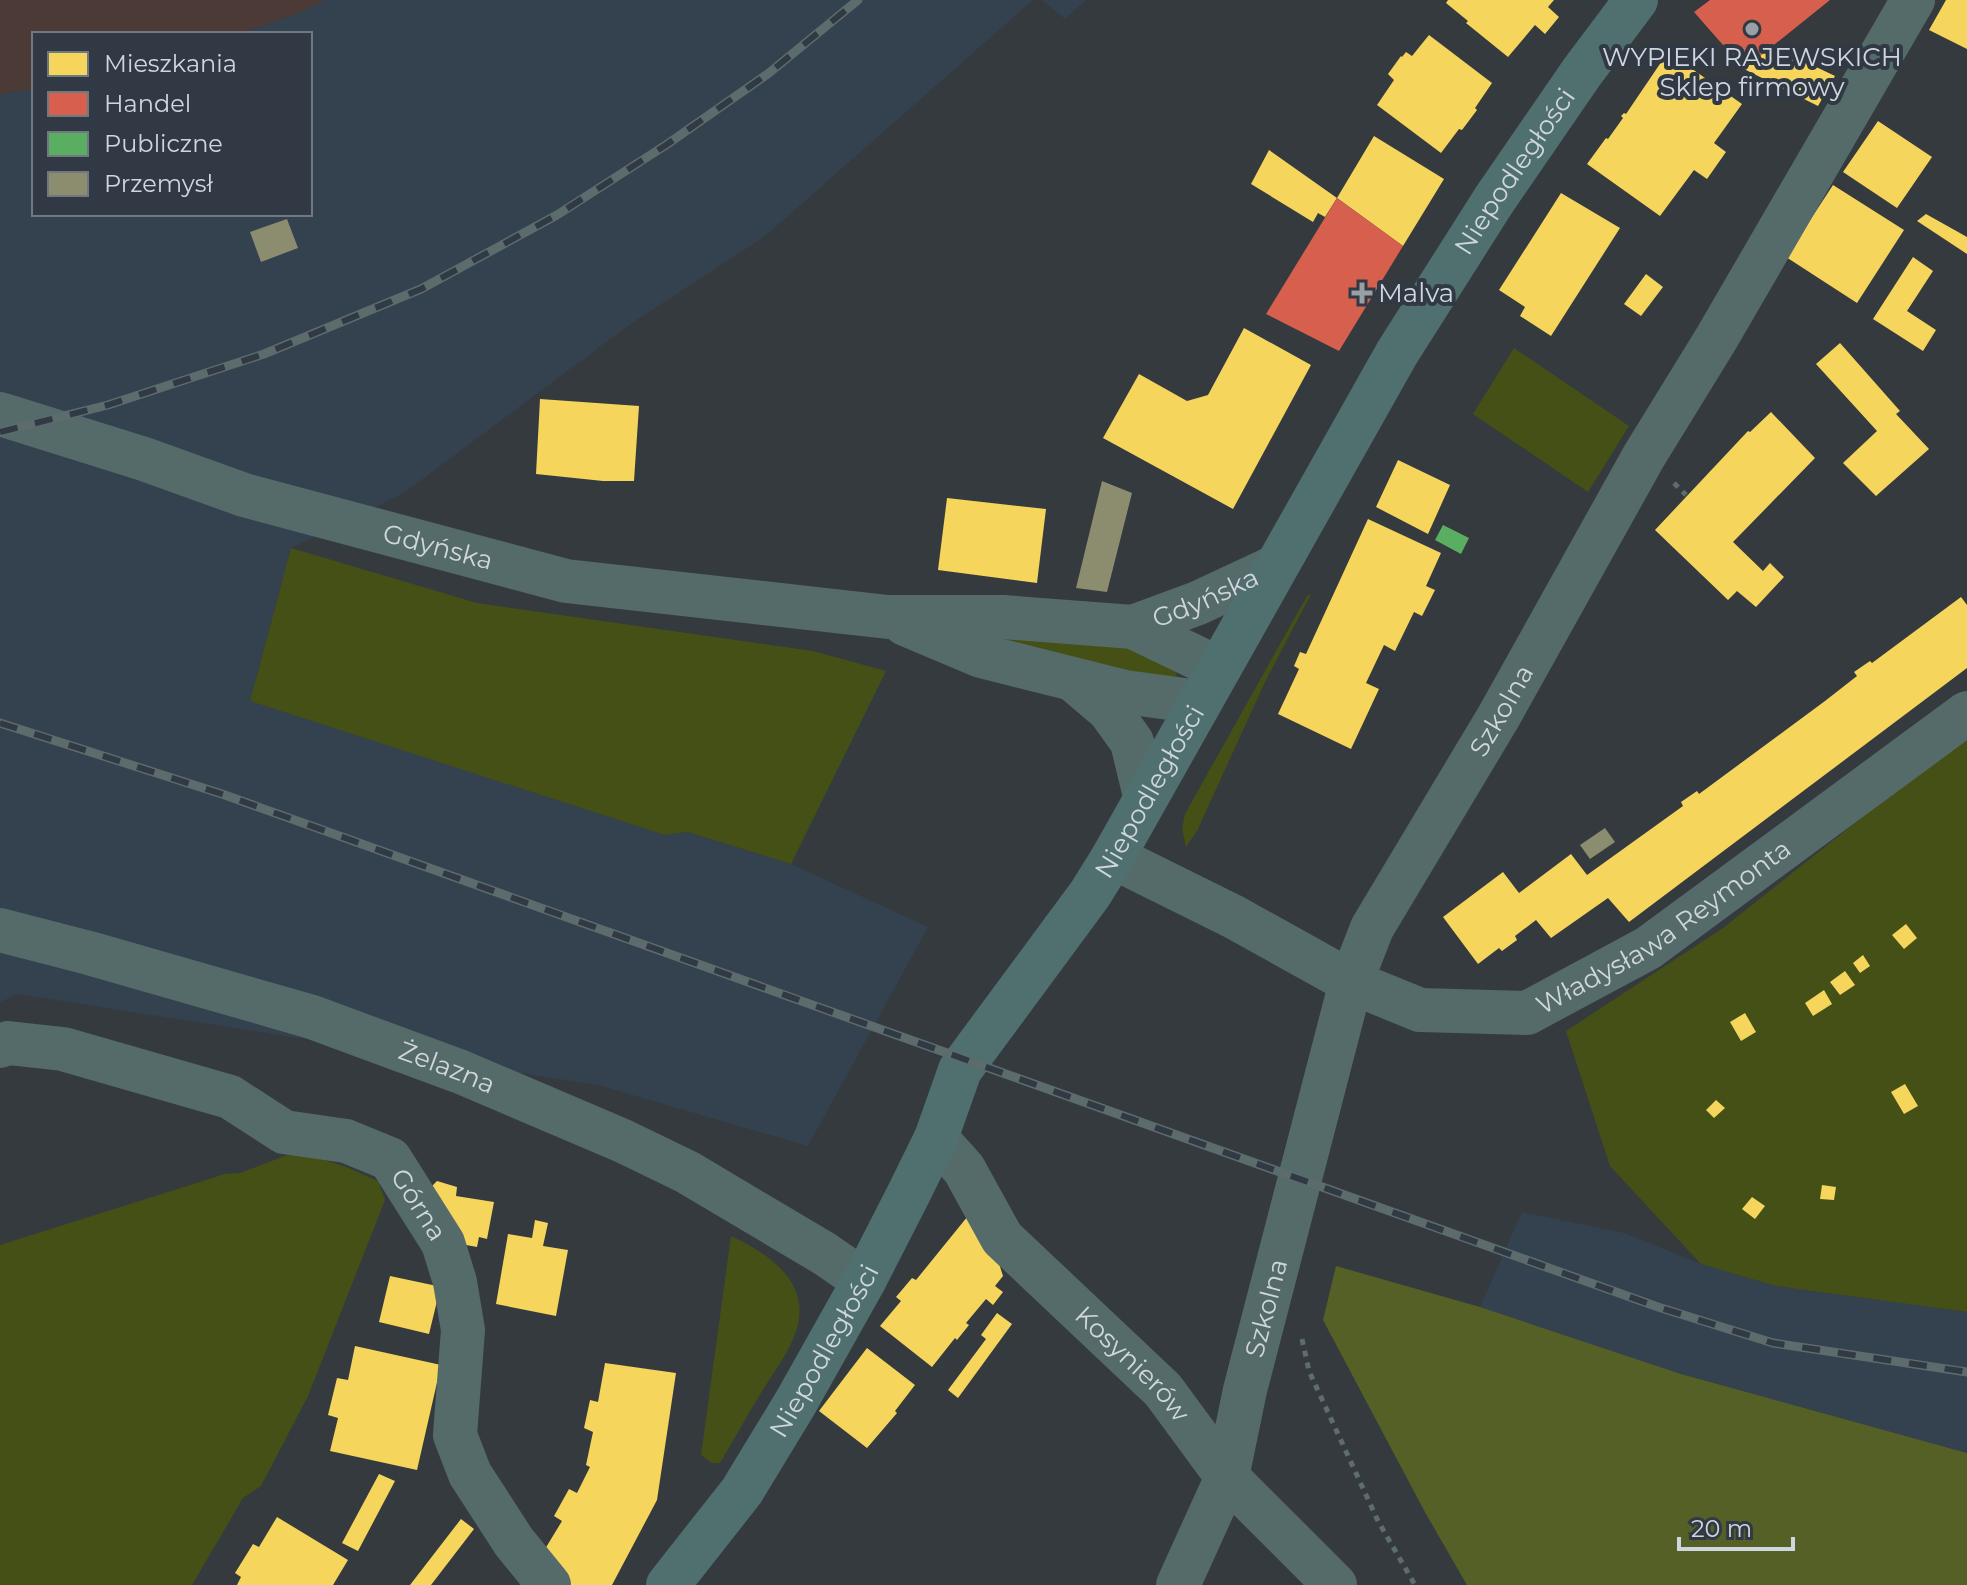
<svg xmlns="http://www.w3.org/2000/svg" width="1967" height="1585" font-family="Montserrat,sans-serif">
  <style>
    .built { fill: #34414f }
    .industrial { fill: #4b3a35 }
    .green { fill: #455016 }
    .forest { fill: #546025 }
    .homes { fill: #f6d55c }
    .shops { fill: #d6604d }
    .public { fill: #5aae61 }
    .industry { fill: #8c8c6e }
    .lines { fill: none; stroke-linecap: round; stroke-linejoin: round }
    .path { stroke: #5d6c6d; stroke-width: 5; stroke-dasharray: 6 6; stroke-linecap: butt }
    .minor { stroke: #546b6a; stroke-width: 44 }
    .secondary { stroke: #50706f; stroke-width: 44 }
    .rail-casing { stroke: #5c6b6c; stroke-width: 9 }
    .rail { stroke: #303944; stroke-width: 6; stroke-dasharray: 18; stroke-linecap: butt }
    .poi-dot { fill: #9a9fa6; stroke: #303944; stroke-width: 3 }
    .labels { text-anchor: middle; stroke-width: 8; stroke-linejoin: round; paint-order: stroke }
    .poi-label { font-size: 26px; fill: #d0d6dd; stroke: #303944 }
    .street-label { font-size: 26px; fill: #d0d6dd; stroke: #303944 }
  </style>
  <rect width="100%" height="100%" fill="#353a3f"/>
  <!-- built -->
  <path class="built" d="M325 0H1033L764 237 629 325 404 493 291 548 250 700 665 835 688 832 791 864 928 927 808 1146 598 1085 18 994 0 1002V94L34 89V214H310V34H239L306 10Z
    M1042 0H1086L1065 19Z
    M1522 1212 1624 1233 1701 1264 1776 1286 1967 1312V1453L1681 1374 1480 1307Z"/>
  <!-- industrial -->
  <path class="industrial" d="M0 0H325L306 10 239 34H34V89L0 94Z"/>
  <!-- green -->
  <path class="green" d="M1514 348 1629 426 1588 492 1473 414Z
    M291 548 477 603 813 651 886 671 791 864 688 832 665 835 250 701Z
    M1311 594 1265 682 1197 831 1186 847 1182 829 1185 814 1307 596Z
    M998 631 1134 649 1176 672 1177 677 1175 680 1162 684 1000 640Z
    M1967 734V1312L1776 1286 1701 1264 1610 1166 1566 1031 1723 928Z
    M298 1151 346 1167 378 1181 385 1200 308 1396 261 1486 243 1498 192 1585H0V1245L225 1174 240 1173Z
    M731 1236C774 1256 816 1287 793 1339 786 1356 774 1372 764 1388 749 1412 735 1438 720 1463H712L701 1455Z"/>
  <!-- forest -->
  <path class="forest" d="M1336 1266 1480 1307 1681 1374 1967 1453V1585H1467L1426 1514 1323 1320Z"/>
  <!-- homes -->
  <path class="homes" d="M1448 0H1554L1548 7 1559 17 1545 34 1535 25 1508 57 1466 23 1468 21 1446 3Z
    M1946 0H1967V49L1929 30Z
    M1429 35 1492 83 1475 108 1477 110 1462 130 1459 129 1441 153 1377 105 1394 80 1388 74 1401 56 1402 57 1406 52 1412 56Z
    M1772 46 1835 76 1818 106 1744 69Z
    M1668 52 1742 104 1714 143 1726 152 1707 179 1694 170 1660 216 1587 164 1606 138 1608 139 1623 118 1621 116 1624 113 1626 114Z
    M1878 121 1932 157 1897 208 1843 172Z
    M1374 136 1444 179 1403 246 1337 198Z
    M1269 150 1337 198 1325 217 1318 213 1313 222 1251 184Z
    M1833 185 1904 230 1857 303 1786 257Z
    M1561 193 1620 228 1551 336 1520 316 1525 307 1499 290Z
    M1926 214 1967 237V254L1917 221Z
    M1913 257 1933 271 1907 311 1936 330 1923 351 1873 319Z
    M1646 274 1663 287 1641 316 1624 304Z
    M1244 328 1311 365 1233 509 1103 438 1139 374 1187 401 1208 395Z
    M1840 343 1900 411 1896 414 1929 449 1876 496 1843 463 1877 431 1816 364Z
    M540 399 639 406 634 481H603L536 474Z
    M1771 412 1815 458 1733 542 1763 571 1770 563 1784 577 1756 607 1737 591 1728 600 1655 530 1748 431 1750 432Z
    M1398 460 1450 485 1428 534 1376 507Z
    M947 498 1046 509 1037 583 938 570Z
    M1368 519 1441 553 1426 586 1435 590 1422 616 1414 612 1395 651 1384 645 1366 683 1379 689 1351 749 1278 714 1299 669 1294 666 1300 652 1306 654Z
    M1961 597 1967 605V668L1629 922 1608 898 1551 938 1536 920 1515 936 1517 940 1502 951 1499 948 1478 964 1443 917 1503 872 1519 893 1571 854 1587 875 1683 806 1681 802 1697 791 1699 794 1825 701 1857 676 1854 672 1870 661 1872 663Z
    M1906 924 1917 938 1904 949 1892 935Z
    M1863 955 1870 966 1860 973 1853 963Z
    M1845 971 1855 985 1840 995 1830 982Z
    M1824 990 1832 1004 1813 1016 1805 1003Z
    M1745 1013 1756 1032 1741 1041 1730 1022Z
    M1905 1084 1918 1106 1904 1114 1891 1092Z
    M1716 1100 1725 1108 1714 1118 1706 1110Z
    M437 1181 457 1187 456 1196 494 1202 487 1239 479 1237 477 1247 455 1243 431 1187Z
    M1822 1185 1836 1187 1834 1200 1820 1199Z
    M1752 1197 1765 1206 1755 1219 1742 1209Z
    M972 1211 993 1245 1003 1276 995 1286 1003 1292 993 1305 986 1299 966 1323 969 1325 957 1340 955 1338 932 1367 880 1326 901 1301 896 1297 912 1278 916 1280Z
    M535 1220 548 1223 543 1246 568 1250 556 1316 496 1304 508 1234 532 1238Z
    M390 1276 437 1286 439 1293 429 1334 379 1322Z
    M997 1313 1012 1324 958 1398 948 1390 986 1339 981 1335Z
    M355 1346 441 1365 417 1470 330 1451 338 1418 328 1415 337 1378 348 1380Z
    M867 1348 915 1385 895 1411 897 1413 867 1448 819 1411Z
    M605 1363 676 1373 657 1500 612 1585H562L568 1574 542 1554 562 1521 554 1516 569 1489 577 1493 590 1467 586 1465 593 1432 584 1428 590 1400 598 1402Z
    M379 1474 395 1481 358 1551 342 1543Z
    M277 1517 348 1560 333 1585H237L241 1577 235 1573 253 1544 259 1547Z
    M461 1519 474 1529 431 1585H410Z"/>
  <!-- shops -->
  <path class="shops" d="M1710 0H1830L1744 69 1694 12Z
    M1337 198 1403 246 1339 351 1266 314Z"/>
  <!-- public -->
  <path class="public" d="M1443 525 1469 538 1461 554 1435 540Z"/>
  <!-- industry -->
  <path class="industry" d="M287 219 298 248 261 262 250 232Z
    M1102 481 1132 493 1107 592 1076 588Z
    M1605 828 1615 842 1590 859 1580 845Z"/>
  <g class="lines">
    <!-- path -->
    <path class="path" d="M1674 483 1686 495
      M1302 1339 1309 1371 1378 1521 1415 1585"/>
    <!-- minor -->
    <g class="minor">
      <path id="s1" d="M0 414 144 459 244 495 566 581 888 617H1003L1133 627 1218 668"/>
      <path d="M905 624 981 656 1125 692 1199 702"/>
      <path id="s2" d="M1133 627 1198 603 1275 567"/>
      <path d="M1076 682 1109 710 1132 742 1145 796"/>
      <path id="s3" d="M1113 857 1234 917 1351 982 1420 1010 1527 1013 1648 948 1967 713"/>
      <path id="s4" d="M0 930 89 953 312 1017 461 1072 623 1141 687 1172 825 1254 864 1281"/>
      <path id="s5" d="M0 1046 8 1043 63 1049 230 1097 284 1132 346 1141 390 1159 443 1243 455 1282 463 1330 455 1435 470 1474 514 1542 549 1585"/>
      <path id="s6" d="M936 1138 964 1169 1002 1238 1163 1390 1227 1477 1335 1585"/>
      <path id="s7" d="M1178 1585 1227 1477 1245 1390 1351 982 1372 928 1499 716 1644 456 1716 339 1913 0"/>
    </g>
    <!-- secondary -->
    <path class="secondary" id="s8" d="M668 1585 742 1491 796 1402 864 1281 909 1193 936 1138 960 1070 1090 894 1113 857 1397 353 1494 200 1582 72 1636 0"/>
    <!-- rail casing -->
    <g class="rail-casing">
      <path id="rail" d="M0 432 108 405 264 354 421 289 557 215 666 145 769 73 858 0
        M0 723 222 794 1658 1307 1773 1343 1967 1372"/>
    </g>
    <!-- rail -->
    <use href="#rail" class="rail"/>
  </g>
  <!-- markers -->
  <g class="poi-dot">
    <circle cx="1752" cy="29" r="8"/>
    <path d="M1358 281h8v8h8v8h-8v8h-8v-8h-8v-8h8z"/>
  </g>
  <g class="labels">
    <!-- poi labels -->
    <g class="poi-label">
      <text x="1752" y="66">WYPIEKI RAJEWSKICH<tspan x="1752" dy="30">Sklep firmowy</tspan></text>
      <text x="1378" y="302" text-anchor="start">Malva</text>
    </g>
    <!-- street labels -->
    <g class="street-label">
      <text dy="9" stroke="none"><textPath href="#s8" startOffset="1652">Niepodległości</textPath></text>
      <text dy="9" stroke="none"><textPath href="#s1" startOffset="458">Gdyńska</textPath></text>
      <text dy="9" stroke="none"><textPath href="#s2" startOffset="78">Gdyńska</textPath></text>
      <text dy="9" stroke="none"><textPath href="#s7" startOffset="940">Szkolna</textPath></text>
      <text dy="9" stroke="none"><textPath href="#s8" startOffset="932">Niepodległości</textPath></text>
      <text dy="9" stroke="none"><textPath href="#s3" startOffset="612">Władysława Reymonta</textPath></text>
      <text dy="9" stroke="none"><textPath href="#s4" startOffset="468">Żelazna</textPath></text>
      <text dy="9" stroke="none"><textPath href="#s5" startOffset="466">Górna</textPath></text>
      <text dy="9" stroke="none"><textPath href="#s7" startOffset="292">Szkolna</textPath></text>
      <text dy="9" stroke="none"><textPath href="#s8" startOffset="282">Niepodległości</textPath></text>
      <text dy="9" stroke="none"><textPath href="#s6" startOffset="302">Kosynierów</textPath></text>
    </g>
  </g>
  <!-- legend -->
  <rect x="32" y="32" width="280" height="184" fill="#303944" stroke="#707881" stroke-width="2"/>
  <rect x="48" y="52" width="40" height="24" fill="#f6d55c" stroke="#707881" stroke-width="2"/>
  <text x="104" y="72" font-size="24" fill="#d0d6dd">Mieszkania</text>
  <rect x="48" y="92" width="40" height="24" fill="#d6604d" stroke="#707881" stroke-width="2"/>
  <text x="104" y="112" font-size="24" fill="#d0d6dd">Handel</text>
  <rect x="48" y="132" width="40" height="24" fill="#5aae61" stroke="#707881" stroke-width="2"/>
  <text x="104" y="152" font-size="24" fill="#d0d6dd">Publiczne</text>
  <rect x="48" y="172" width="40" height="24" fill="#8c8c6e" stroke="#707881" stroke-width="2"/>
  <text x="104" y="192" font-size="24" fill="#d0d6dd">Przemysł</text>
  <!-- scale -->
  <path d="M1679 1537v12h114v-12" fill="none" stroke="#d0d6dd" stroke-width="4"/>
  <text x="1691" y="1537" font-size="24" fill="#d0d6dd" stroke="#303944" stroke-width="6" paint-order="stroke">20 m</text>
</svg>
